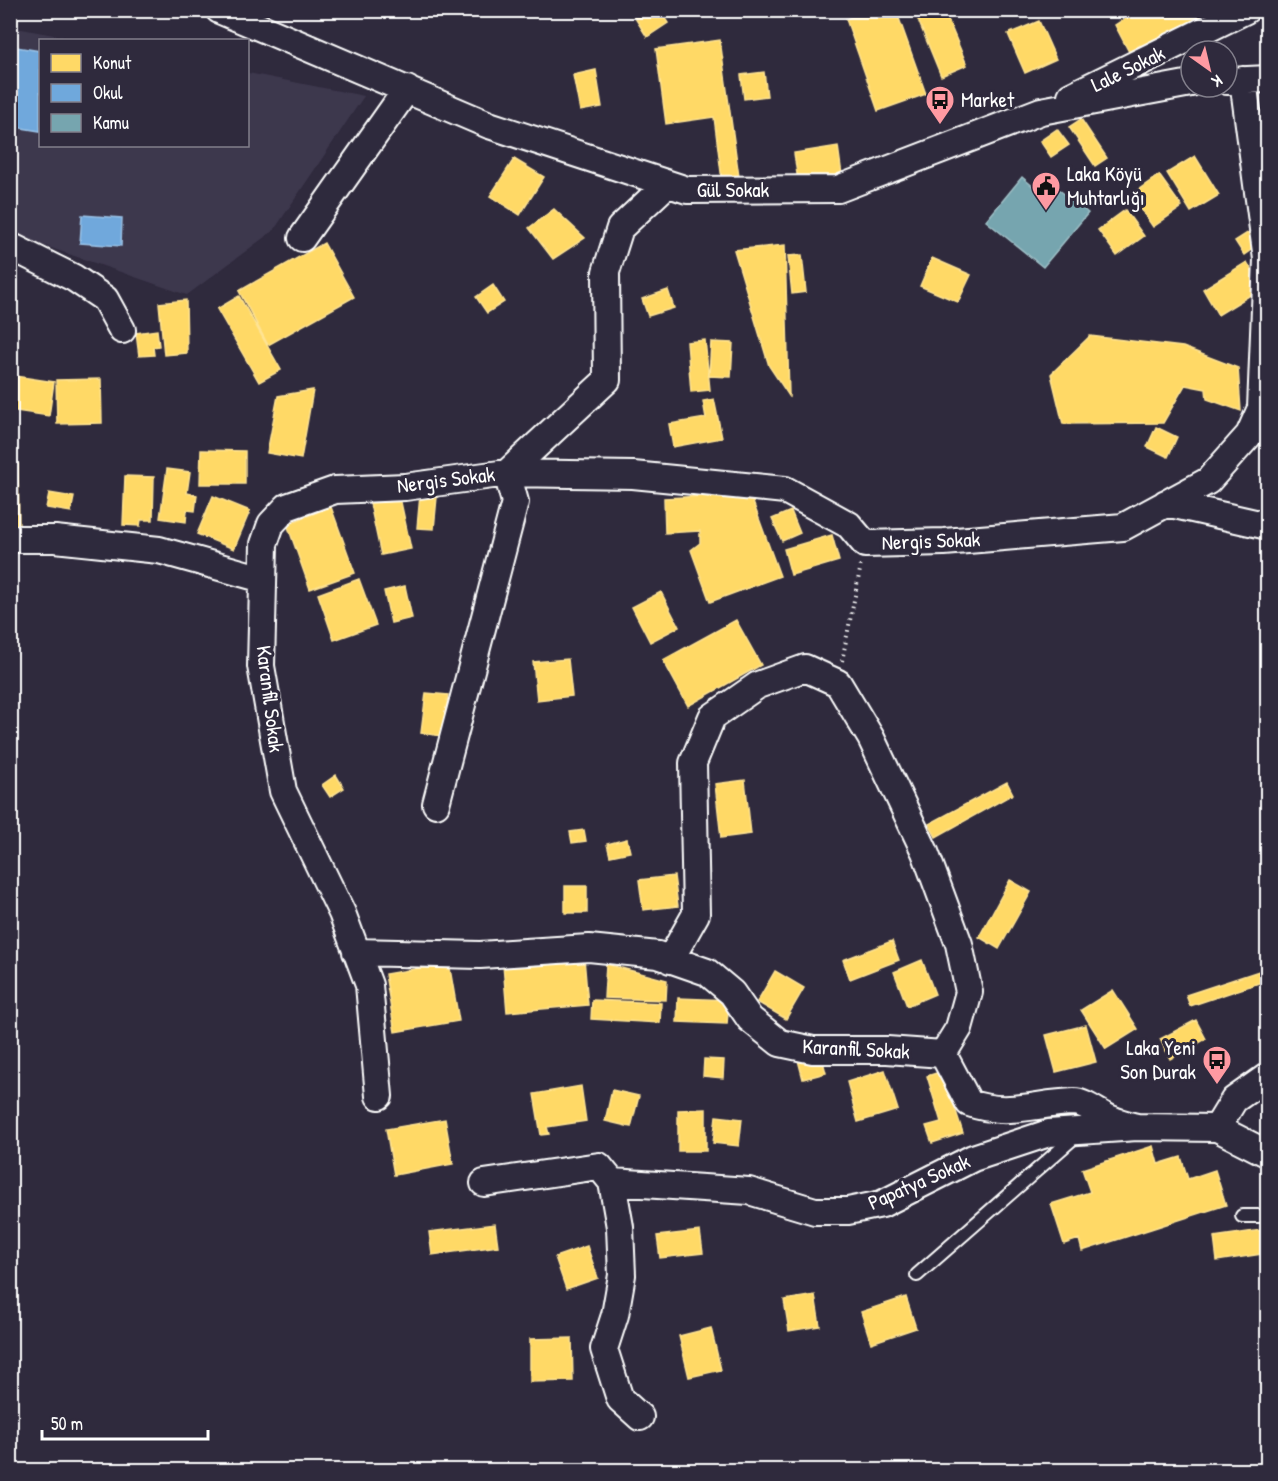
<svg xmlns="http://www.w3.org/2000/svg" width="1278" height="1481" font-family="'Patrick Hand',sans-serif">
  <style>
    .built { fill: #3e384e }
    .homes { fill: #ffd966; stroke: #ffe494; stroke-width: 1.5 }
    .schools { fill: #6fa8dc; stroke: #9ac2e6; stroke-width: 1.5 }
    .public { fill: #76a5af; stroke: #9fc0c7; stroke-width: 1.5 }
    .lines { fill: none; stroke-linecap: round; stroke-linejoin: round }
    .service-casing { stroke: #fff; stroke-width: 16 }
    .minor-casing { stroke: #fff; stroke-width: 30 }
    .path { stroke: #fff; stroke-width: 4; stroke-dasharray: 1.5 4.5; stroke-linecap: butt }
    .service { stroke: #2f2a3d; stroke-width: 12 }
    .minor { stroke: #2f2a3d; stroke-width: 26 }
    .labels { text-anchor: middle; stroke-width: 6; stroke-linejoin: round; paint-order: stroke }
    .street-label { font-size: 21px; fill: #fff; stroke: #2f2a3d }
    .poi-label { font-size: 21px; fill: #fff; stroke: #2f2a3d; text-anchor: start }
  </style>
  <rect width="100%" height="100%" fill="#2f2a3d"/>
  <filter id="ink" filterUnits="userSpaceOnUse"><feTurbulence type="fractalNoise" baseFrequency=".0167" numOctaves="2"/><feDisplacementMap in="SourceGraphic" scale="12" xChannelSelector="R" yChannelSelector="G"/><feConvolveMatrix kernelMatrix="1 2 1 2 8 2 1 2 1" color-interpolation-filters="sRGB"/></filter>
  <g filter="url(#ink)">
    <!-- built -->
    <path class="built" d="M11 27 80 40H40V146H248V73L364 96 274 230 187 295 11 234Z"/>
    <!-- homes -->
    <path class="homes" d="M630 10H652L655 14 660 11 668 23 647 37Z
      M871 10H896L926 94 878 111 846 19Z
      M914 10H944L967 65 941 76Z
      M1138 10H1227L1145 55 1140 45 1129 52 1115 25Z
      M1039 21 1056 59 1025 73 1008 34Z
      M720 40 739 177 722 180 714 117 666 124 656 49Z
      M596 70 602 107 580 111 573 75Z
      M764 72 767 96 744 99 741 75Z
      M1081 119 1107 158 1095 166 1069 127Z
      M1057 129 1069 145 1051 157 1040 141Z
      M838 146 842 175 798 181 794 153Z
      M1195 156 1219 195 1191 212 1167 173Z
      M514 159 544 177 520 215 490 196Z
      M1159 175 1182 207 1153 227 1131 195Z
      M554 209 585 238 553 259 529 228Z
      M1125 210 1144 236 1117 256 1098 230Z
      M1249 232 1258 245 1244 255 1235 241Z
      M324 243 354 297 268 345 239 291Z
      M785 245 789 396 769 366 734 250Z
      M802 255 806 292 792 294 788 256Z
      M932 258 971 275 958 302 920 286Z
      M1247 262 1262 288 1218 315 1203 289Z
      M493 285 504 302 487 313 476 297Z
      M668 290 674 308 648 316 642 299Z
      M239 296 281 370 259 382 217 309Z
      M186 300 187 353 164 355 159 303Z
      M157 330 159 346 153 347 154 355 139 356 136 333Z
      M1090 336 1183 347 1238 368 1241 411 1207 399 1206 389 1185 385 1163 423 1063 424 1051 374Z
      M705 340 710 390 691 392 687 342Z
      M711 342 733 343 731 377 709 376Z
      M15 376 54 382 49 416 10 410Z
      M101 379 102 423 57 424 56 380Z
      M313 390 301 459 267 453 278 396Z
      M714 399 722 438 673 447 669 424 706 418 703 401Z
      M1156 427 1177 437 1168 457 1147 447Z
      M201 450 245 451V484H200Z
      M10 464H18L19 530H10Z
      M167 469 190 472 187 493 197 495 195 511 187 510 186 522 160 518Z
      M125 476 154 477 153 520H141L140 526 123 525Z
      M49 493 74 497 71 512 46 508Z
      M399 493 411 549 381 555 369 499Z
      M750 494 780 576 710 602 691 550 700 543V531L665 533 664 498Z
      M420 495 437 497 434 529 417 528Z
      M213 496 250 511 234 549 197 534Z
      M331 507 355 573 310 589 287 524Z
      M791 511 800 533 782 541 772 519Z
      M832 535 839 561 791 575 784 549Z
      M359 579 376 625 334 640 318 594Z
      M405 586 412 618 391 623 384 591Z
      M661 592 679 627 650 642 632 607Z
      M736 620 761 665 688 706 663 660Z
      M568 659 572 696 537 700 533 662Z
      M426 693 448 695 442 736 421 733Z
      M336 775 344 788 330 797 322 785Z
      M745 780 751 834 721 838 715 784Z
      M1007 782 1013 794 936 837 929 824Z
      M584 830 586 841 572 843 570 832Z
      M627 839 630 852 610 856 607 844Z
      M674 876 678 906 643 910 639 880Z
      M1010 880 1031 892 999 949 979 937Z
      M565 886H587V913H565Z
      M892 941 899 960 850 979 843 960Z
      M584 958 588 1005 507 1012 503 965Z
      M922 960 935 994 907 1006 894 972Z
      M449 963 459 1021 395 1032 385 974Z
      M606 964 667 980 666 1000 604 998Z
      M1268 968V980L1190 1006 1186 995Z
      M775 971 804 988 786 1019 757 1002Z
      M1113 990 1138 1029 1106 1049 1081 1010Z
      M678 998 729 1000 727 1024 677 1022Z
      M592 1000 661 1003 660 1023 591 1019Z
      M1196 1020 1206 1039 1170 1059 1160 1039Z
      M1086 1025 1096 1062 1056 1072 1046 1035Z
      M821 1054 826 1073 803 1079 798 1060Z
      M704 1059 724 1060 723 1078 703 1076Z
      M885 1070 898 1110 858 1122 847 1082Z
      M943 1071 963 1133 932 1143 926 1126 941 1122 927 1076Z
      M581 1086 586 1121 547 1127 549 1134 541 1135 534 1094Z
      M612 1090 639 1096 631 1127 605 1121Z
      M706 1109V1151H678V1110Z
      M716 1116 742 1119 739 1146 713 1143Z
      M445 1119 453 1164 394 1175 386 1129Z
      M1153 1146 1158 1164 1181 1157 1188 1179 1215 1170 1226 1205 1082 1251 1079 1239 1064 1244 1051 1204 1090 1192 1082 1169Z
      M495 1224 498 1246 432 1255 429 1232Z
      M1268 1229V1253L1217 1261 1214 1237Z
      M700 1231 703 1253 660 1258 657 1236Z
      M587 1246 598 1278 566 1289 555 1257Z
      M815 1295 820 1326 789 1331 784 1300Z
      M906 1297 916 1328 871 1343 861 1312Z
      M711 1328 721 1370 689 1377 679 1336Z
      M572 1338 573 1381 530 1382V1339Z"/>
    <!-- schools -->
    <path class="schools" d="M10 46 40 51V131L10 126Z
      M82 215 122 218 121 246 80 243Z"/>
    <!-- public -->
    <path class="public" d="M1022 177 1049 200 1058 189 1088 213 1043 267 986 221Z"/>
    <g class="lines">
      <!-- service casing -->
      <g class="service-casing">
        <path id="service" d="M1242 1216H1268
          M917 1275 1078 1134"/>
      </g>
      <!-- minor casing -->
      <g class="minor-casing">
        <path id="minor" d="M219 10 489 125 687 190 838 189 1041 111 1191 83
          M1227 81 1268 79
          M1071 96 1246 10
          M302 238 407 89
          M10 246 74 278 105 299 122 330
          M1166 503 1268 526
          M10 539H55L159 550 263 579
          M436 804 515 502 507 473 607 380 606 272 620 228 667 184
          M356 952 480 955 589 948 658 955 707 972 732 993 750 1019 780 1043 813 1050H887L943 1054 969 1103C1008 1117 1035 1103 1074 1102 1085 1102 1100 1115 1111 1119 1119 1123 1129 1125 1137 1127
          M670 960 696 914 693 763 712 717 758 685 805 668 838 683 871 738 925 852 959 944 969 992 959 1028 943 1054
          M379 1096 369 985 342 913 283 791 261 666 264 544 271 524 287 507 335 490 405 487 507 473 633 475 785 490 849 525 865 544 944 542 1123 527 1208 481 1249 435 1261 408 1267 259 1243 80
          M1217 1128 1268 1154
          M612 1182 620 1227 622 1275 615 1315 604 1349 620 1399 640 1417
          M484 1183 599 1166 612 1182 749 1191 815 1211H848L882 1204 973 1158 1049 1133 1137 1127 1217 1128 1234 1100 1268 1076"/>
      </g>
      <!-- path -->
      <path class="path" d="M842 661 861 565"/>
      <!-- service -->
      <use href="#service" class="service"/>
      <!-- minor -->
      <use href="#minor" class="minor"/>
    </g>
  </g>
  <!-- icons -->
  <defs>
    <g id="bus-pin" transform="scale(1.5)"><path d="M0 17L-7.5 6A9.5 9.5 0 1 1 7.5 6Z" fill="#ff9aa2" stroke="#2f2a3d"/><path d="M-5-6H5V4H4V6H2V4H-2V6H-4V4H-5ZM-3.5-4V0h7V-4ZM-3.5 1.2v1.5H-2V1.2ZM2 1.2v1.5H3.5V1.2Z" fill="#111"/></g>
    <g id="civic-pin" transform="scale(1.5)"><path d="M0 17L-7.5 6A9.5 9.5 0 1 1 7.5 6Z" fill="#ff9aa2" stroke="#2f2a3d"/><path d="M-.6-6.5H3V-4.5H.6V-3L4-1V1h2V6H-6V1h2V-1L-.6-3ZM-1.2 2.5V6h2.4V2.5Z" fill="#111"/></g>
  </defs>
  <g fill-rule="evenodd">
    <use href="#bus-pin" x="940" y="100"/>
    <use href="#civic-pin" x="1046" y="186"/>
    <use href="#bus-pin" x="1217" y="1060"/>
  </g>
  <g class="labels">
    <!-- street labels -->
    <g class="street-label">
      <text transform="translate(1128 69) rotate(-26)" y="7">Lale Sokak</text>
      <text x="733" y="197">Gül Sokak</text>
      <text transform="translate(446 480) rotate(-7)" y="7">Nergis Sokak</text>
      <text transform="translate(931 541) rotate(-2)" y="7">Nergis Sokak</text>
      <text transform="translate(270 699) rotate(83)" y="7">Karanfil Sokak</text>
      <text transform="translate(856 1049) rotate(3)" y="7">Karanfil Sokak</text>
      <text transform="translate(919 1182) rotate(-24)" y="7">Papatya Sokak</text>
    </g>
    <!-- poi labels -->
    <g class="poi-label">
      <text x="961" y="107">Market</text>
      <text x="1067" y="181">Laka Köyü<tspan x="1067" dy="24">Muhtarlığı</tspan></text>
      <text x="1196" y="1055" text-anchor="end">Laka Yeni<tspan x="1196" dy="24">Son Durak</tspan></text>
    </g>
  </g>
  <!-- margin -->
  <rect width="1278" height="1481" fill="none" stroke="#2f2a3d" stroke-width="36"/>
  <rect x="18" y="18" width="1242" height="1445" fill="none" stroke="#fff" stroke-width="2" filter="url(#ink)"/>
  <!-- legend -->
  <rect x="39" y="39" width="210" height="108" fill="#2f2a3d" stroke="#827f8b" stroke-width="1.5"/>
  <rect x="51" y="54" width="30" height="18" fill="#ffd966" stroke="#827f8b" stroke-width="1.5"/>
  <text x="93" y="69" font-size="18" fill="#ffffff">Konut</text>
  <rect x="51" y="84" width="30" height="18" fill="#6fa8dc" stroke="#827f8b" stroke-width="1.5"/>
  <text x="93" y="99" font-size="18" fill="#ffffff">Okul</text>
  <rect x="51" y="114" width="30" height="18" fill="#76a5af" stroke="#827f8b" stroke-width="1.5"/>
  <text x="93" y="129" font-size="18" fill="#ffffff">Kamu</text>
  <!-- north arrow -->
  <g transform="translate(1209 69) rotate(146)"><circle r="28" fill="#2f2a3d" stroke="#827f8b" stroke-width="1.5"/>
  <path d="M0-4.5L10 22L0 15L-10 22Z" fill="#ff9aa2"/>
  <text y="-9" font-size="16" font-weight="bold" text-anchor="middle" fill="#ffffff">K</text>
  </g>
  <!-- scale -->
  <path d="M42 1430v9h166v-9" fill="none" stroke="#ffffff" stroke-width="3"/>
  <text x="51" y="1430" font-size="18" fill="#ffffff" stroke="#2f2a3d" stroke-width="4.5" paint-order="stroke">50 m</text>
</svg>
